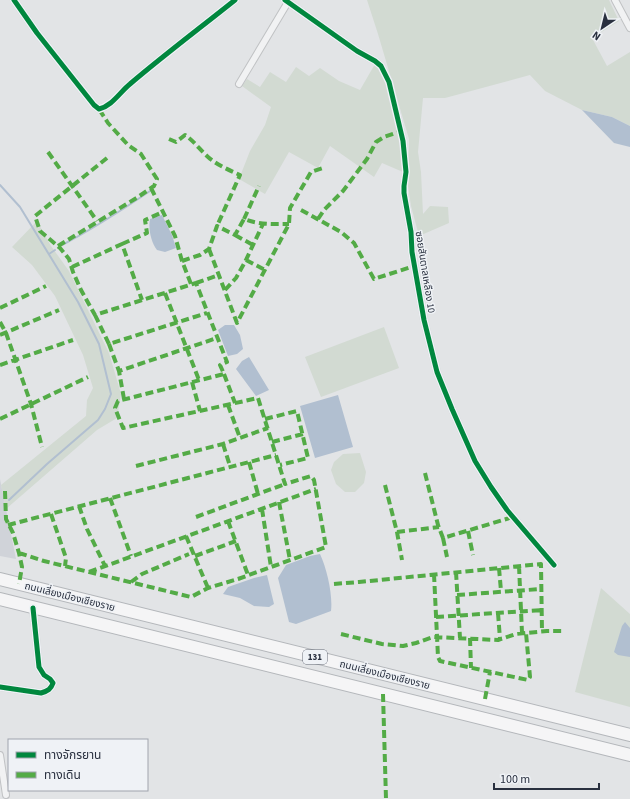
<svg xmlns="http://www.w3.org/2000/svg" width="630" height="799" font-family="'Source Sans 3','Noto Sans Thai',sans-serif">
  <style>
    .built { fill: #d0d3d9 }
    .green { fill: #d2dad2 }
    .water { fill: #b1bfd0 }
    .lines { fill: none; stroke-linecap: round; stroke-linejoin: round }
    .stream { stroke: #b1bfd0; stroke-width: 2 }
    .street-casing { stroke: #c0c2c4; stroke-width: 8 }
    .highway-casing { stroke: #b4b7bb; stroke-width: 14 }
    .street { stroke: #f1f2f3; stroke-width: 6 }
    .highway { stroke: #f5f5f6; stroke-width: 12 }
    .quiet { stroke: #53ab46; stroke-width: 4; stroke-dasharray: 8 4; stroke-linecap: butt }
    .cycleway-casing { stroke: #eff2f6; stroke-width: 8 }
    .cycleway { stroke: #00873e; stroke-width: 5 }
    .labels { text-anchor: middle; stroke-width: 3; stroke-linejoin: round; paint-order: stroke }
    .shield { fill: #eff2f6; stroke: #646a76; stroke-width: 1 }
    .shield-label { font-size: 9px; font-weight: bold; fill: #29303f }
    .street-label { font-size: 10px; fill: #29303f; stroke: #eff2f6 }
  </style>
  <rect width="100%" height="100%" fill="#e2e4e6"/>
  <!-- built -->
  <path class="built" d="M0 479 16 559 0 556Z"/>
  <!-- green -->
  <path class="green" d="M367 0H609L619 21 592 38 607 66 630 52V126L612 117 582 110 545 91 530 75 445 98H423L418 152 421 172 423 214 430 206 448 207 449 223 419 236 411 206 408 186 409 139 378 34Z
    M375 64 381 70 386 80 400 137 403 172 382 163 374 177 330 146 318 168 289 152 265 194 239 179 250 151 265 125 271 107 242 86 247 79 260 87 270 72 286 82 296 67 309 76 320 68 339 81 360 90Z
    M37 221 51 246 69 271 109 353 121 394 117 418 97 430 6 509 1 485 86 416 87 400 93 388 83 355 55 296 32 265 12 247Z
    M384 327 399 368 321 397 305 357Z
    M360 453 366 472 364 483 355 492H345L336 484 331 470 334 462 343 454Z
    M601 588 630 614V707L575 692Z"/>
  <!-- water -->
  <path class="water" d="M582 110 612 117 630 126V147L614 143Z
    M162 215 172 235 176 248 165 252 157 250C151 242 148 229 150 219Z
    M225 325H234L240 335 243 349 237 354 228 356 218 330Z
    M249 357 269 390 256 396 236 369 242 361Z
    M338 395 353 447 315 458 300 406Z
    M320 554C327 569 333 595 331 611L296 624 289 622 278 578 286 565 310 556Z
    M267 575 274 604 269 607 254 606 240 598 223 594 228 587 254 578Z
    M625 622 630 628V657L618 655 614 652 622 626Z"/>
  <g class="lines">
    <!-- stream -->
    <path class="stream" d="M0 185 20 207 78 302 99 344 111 394 105 409 98 420 47 464 9 500
      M62 245C93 229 122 210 150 191
      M49 254 55 250"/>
    <!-- street casing -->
    <g class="street-casing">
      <path id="street" d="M14 0 37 33 94 105 99 109C112 106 120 92 130 84 164 55 200 28 235 0
        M285 0 357 51 375 61 381 66 389 82 403 141 406 172 404 186V193L411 232 412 252 424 320 437 372 452 409 475 461 491 487 507 510 554 565
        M615 0 630 28
        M239 84 288 2
        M0 687 41 693C48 691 51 689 53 683L50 679 44 675 39 667 33 608
        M0 755 6 795"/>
    </g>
    <!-- highway casing -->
    <g class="highway-casing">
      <path id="highway" d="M0 579 630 735
        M0 599 630 755"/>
    </g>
    <!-- street -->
    <use href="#street" class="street"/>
    <!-- highway -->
    <use href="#highway" class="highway"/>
    <!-- quiet -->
    <path class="quiet" d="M169 139 176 142 185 135C194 141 200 150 208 157 217 165 229 170 240 175L217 226
      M48 152 97 221
      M151 188 175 236 182 261 191 284
      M301 210 341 232 354 243 374 279 414 266
      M244 219 259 186
      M318 219 324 210 343 191 367 159 376 142 384 137 401 131
      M235 235 253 245
      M122 244 147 233 145 220 163 212
      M58 246 138 197 154 186 157 179 141 154 128 145 108 123 99 109
      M209 249 237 323 289 224 290 208 311 172 323 168
      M246 260 265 270
      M182 261 200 255 209 249 217 226 235 235 244 219C260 225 272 224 289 224
      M72 267 122 244 142 300
      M196 283 219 275
      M225 290 236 278 245 262 263 224
      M165 293 199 380
      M0 308 46 286
      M95 315 109 344 207 313
      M0 322 6 333 31 404 42 447
      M0 335 59 310
      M109 344 119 371
      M0 365 73 340
      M224 374 235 403
      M192 382 200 411
      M124 399 119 371 217 338
      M228 405 240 438
      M0 419 88 377
      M265 419 297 411 308 458 280 465
      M272 442 303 434
      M223 444 230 466
      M249 462 258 494
      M136 466 223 444 268 428
      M425 473 438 525 443 538 513 517
      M385 485 397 532 402 560
      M5 491 6 519 13 533 19 553 22 567 19 584
      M110 498 131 556
      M279 502 290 560
      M79 506 87 529 105 566
      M262 509 271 567
      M51 514 66 558 65 566
      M196 517 285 484
      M228 521 248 575
      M8 525 276 455
      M468 531 473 555
      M397 532 439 527
      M186 536 208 588
      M443 538 447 557
      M19 553 44 561 191 597 208 588 238 579 326 547 314 480 311 476 285 484 258 398 123 428 115 408 118 401 224 374 220 365 227 362 196 283 95 315 81 290 73 272 69 259 60 248 40 231 35 216 107 158
      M195 556 236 541
      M519 566 522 633
      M499 568 501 591
      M89 572 316 489
      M456 572 460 638
      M434 574 438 657 440 661 528 680 530 677 526 633
      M131 582 142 574 189 554
      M334 584 359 582 541 564 542 632
      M457 595 541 589
      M498 613 500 639
      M436 617 542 610
      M341 634 382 644 403 646 416 643 433 637 498 640 516 634 547 631H564
      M470 638 471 668
      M383 694 386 799
      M485 699 490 672"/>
    <!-- cycleway casing -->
    <g class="cycleway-casing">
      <path id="cycleway" d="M14 0 37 33 94 105 99 109C112 106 120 92 130 84 164 55 200 28 235 0
        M285 0 357 51 375 61 381 66 389 82 403 141 406 172 404 186V193L411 232 412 252 424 320 437 372 452 409 475 461 491 487 507 510 554 565
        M0 687 41 693C48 691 51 689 53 683L50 679 44 675 39 667 33 608"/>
    </g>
    <!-- cycleway -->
    <use href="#cycleway" class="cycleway"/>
  </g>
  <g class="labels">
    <!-- shield labels -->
    <rect class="shield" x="303" y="650" width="24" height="14" rx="3"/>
    <g class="shield-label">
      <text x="315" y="660">131</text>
    </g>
    <!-- street labels -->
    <g class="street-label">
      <text transform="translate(426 272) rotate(81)" y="4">ซอยสันตาลเหลือง 10</text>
      <text transform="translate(70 596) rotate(14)" y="4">ถนนเลี่ยงเมืองเชียงราย</text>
      <text transform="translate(385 674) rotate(14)" y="4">ถนนเลี่ยงเมืองเชียงราย</text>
    </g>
  </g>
  <!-- legend -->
  <rect x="8" y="739" width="140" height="52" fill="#eff2f6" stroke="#a0a4ad"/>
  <rect x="16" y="752" width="20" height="6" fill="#00873e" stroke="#a0a4ad"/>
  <text x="44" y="759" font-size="12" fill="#29303f">ทางจักรยาน</text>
  <rect x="16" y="772" width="20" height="6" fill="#53ab46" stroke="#a0a4ad"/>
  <text x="44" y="779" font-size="12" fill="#29303f">ทางเดิน</text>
  <!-- north arrow -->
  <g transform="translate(602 28) rotate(215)" stroke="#eff2f6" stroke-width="3" paint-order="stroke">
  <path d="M0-3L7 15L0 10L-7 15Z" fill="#29303f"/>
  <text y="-6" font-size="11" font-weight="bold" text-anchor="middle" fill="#29303f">N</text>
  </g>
  <!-- scale -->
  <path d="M494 783v6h105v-6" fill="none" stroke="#29303f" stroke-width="2"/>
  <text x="500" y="783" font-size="12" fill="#29303f" stroke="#eff2f6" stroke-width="3" paint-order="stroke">100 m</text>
</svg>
